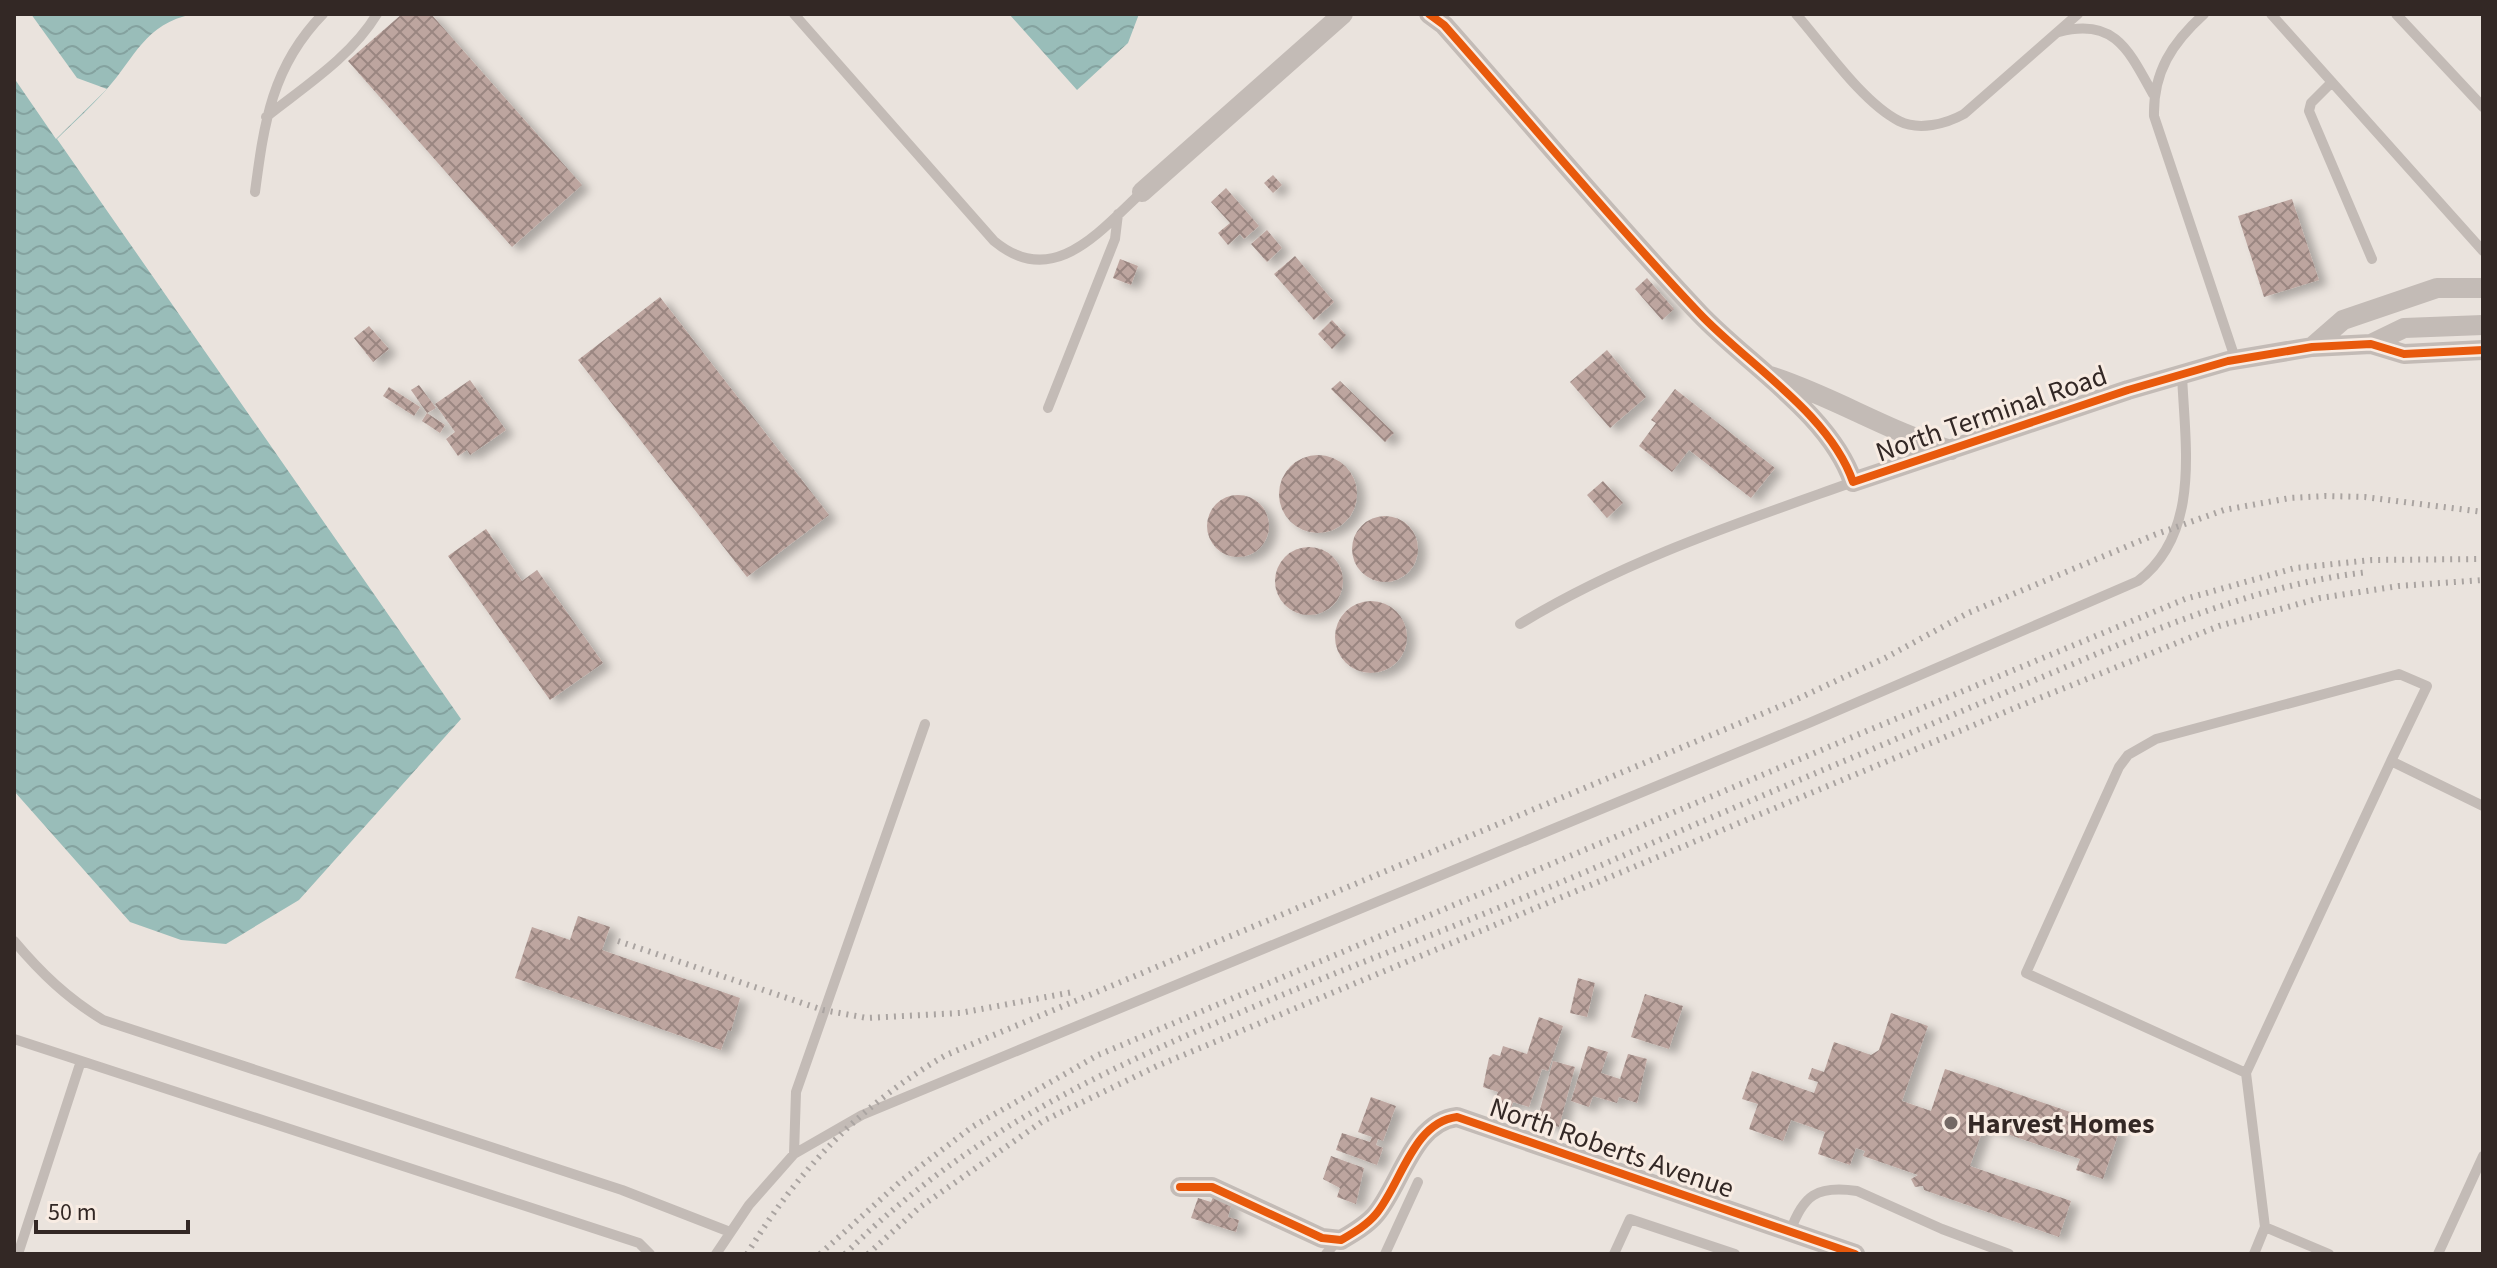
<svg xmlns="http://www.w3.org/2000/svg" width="2497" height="1268" font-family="'Source Sans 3',sans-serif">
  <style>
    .water { fill: url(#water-waves) }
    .pier { fill: #eae3dd }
    .building { fill: url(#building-cross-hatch); filter: url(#shadow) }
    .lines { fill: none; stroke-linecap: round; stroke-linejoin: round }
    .service { stroke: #c3bbb6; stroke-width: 10 }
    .minor { stroke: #c3bbb6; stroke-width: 20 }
    .rail { stroke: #aaa4a1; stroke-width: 6; stroke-dasharray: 2 6; stroke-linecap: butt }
    .cycleway-casing { stroke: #f8ece3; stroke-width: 13 }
    .cycleway { stroke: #e8590c; stroke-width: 8 }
    .poi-dot { fill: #736965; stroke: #f8ece3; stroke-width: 3 }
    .labels { text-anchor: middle; stroke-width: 6; stroke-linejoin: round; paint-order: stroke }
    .street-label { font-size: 28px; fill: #332825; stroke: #f8ece3 }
    .poi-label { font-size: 28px; font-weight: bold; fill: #332825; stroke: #f8ece3; text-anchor: start }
  </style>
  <defs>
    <pattern id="water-waves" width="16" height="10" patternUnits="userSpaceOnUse" patternTransform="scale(2)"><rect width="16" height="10" fill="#99bdb9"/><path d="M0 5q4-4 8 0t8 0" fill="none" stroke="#84a29f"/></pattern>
    <pattern id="building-cross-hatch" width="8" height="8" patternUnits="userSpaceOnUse" patternTransform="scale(2)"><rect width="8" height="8" fill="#bda59f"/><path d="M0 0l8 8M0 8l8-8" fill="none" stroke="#9a8681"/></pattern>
    <filter id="shadow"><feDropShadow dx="8" dy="5" stdDeviation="4" flood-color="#0004"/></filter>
  </defs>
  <rect width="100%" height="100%" fill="#eae3dd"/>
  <!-- water -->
  <path class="water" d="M14 14H193C144 24 136 57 106 90 91 107 73 123 57 139L461 719 299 900 226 944 181 940 130 922 14 791Z
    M1009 14H1139L1128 43 1077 90Z"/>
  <!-- pier -->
  <path class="pier" d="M14 14H31L77 78 107 89 56 139 14 78Z"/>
  <!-- building -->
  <path class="building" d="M402 14H431L582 185 512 247 348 61Z
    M1273 175 1282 185 1273 193 1264 183Z
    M1226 188 1259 226 1244 239 1240 234 1228 245 1218 233 1230 223 1211 202Z
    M2292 199 2319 280 2264 297 2238 216Z
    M1267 230 1282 248 1267 262 1251 244Z
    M1295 256 1334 302 1314 320 1274 274Z
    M1120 259 1138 266 1131 285 1113 278Z
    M1647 278 1674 309 1662 320 1635 289Z
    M660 297 829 515 747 577 578 360Z
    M1332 320 1346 335 1332 349 1318 334Z
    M369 326 389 349 373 362 354 338Z
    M1607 350 1646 397 1610 428 1570 382Z
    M470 380 506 430 470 455 467 450 458 456 446 439 455 432 435 404Z
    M1340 381 1394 433 1385 442 1331 389Z
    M419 385 436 408 427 413 411 390Z
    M389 387 420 407 414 416 383 396Z
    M1675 389 1775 468 1751 498 1689 450 1672 472 1639 446 1656 423 1651 420Z
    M427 413 445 425 440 433 422 421Z
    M1279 494a39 39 0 1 1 78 0a39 39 0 1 1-78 0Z
    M1603 481 1623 503 1607 518 1587 495Z
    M1207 526a31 31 0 1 1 62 0a31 31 0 1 1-62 0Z
    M1352 549a33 33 0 1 1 66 0a33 33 0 1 1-66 0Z
    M486 529 522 581 537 570 603 663 550 700 448 556Z
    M1275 581a34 34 0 1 1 68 0a34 34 0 1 1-68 0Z
    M1335 637a36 36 0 1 1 72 0a36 36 0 1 1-72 0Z
    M578 916 610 927 602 950 740 998 731 1031 728 1030 721 1050 515 978 532 927 570 940Z
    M1578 978 1595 983 1587 1017 1570 1013Z
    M1645 994 1683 1006 1669 1049 1631 1037Z
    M1891 1013 1928 1026 1902 1101 1931 1111 1945 1069 2120 1129 2103 1179 2076 1170 2080 1159 1984 1126 1970 1166 2071 1201 2059 1237 1924 1190 1923 1186 1915 1187 1911 1179 1918 1175 1863 1156 1865 1151 1856 1148 1850 1165 1818 1154 1825 1132 1791 1120 1783 1141 1749 1129 1758 1104 1742 1099 1752 1071 1814 1093 1818 1082 1808 1079 1812 1068 1824 1072 1834 1042 1871 1055 1879 1050Z
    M1539 1017 1563 1026 1548 1071 1542 1069 1529 1107 1513 1102 1511 1108 1494 1102 1498 1092 1483 1087 1489 1058 1493 1054 1500 1056 1503 1046 1527 1054Z
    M1588 1046 1608 1052 1601 1073 1620 1079 1628 1054 1647 1059 1637 1103 1619 1097 1617 1103 1593 1096 1589 1107 1571 1101Z
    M1553 1061 1575 1067 1559 1127 1537 1121Z
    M1371 1097 1396 1106 1383 1141 1378 1139 1376 1145 1383 1148 1377 1165 1336 1150 1342 1133 1370 1142 1372 1137 1358 1132Z
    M1331 1156 1364 1168 1356 1204 1337 1197 1340 1188 1323 1179Z
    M1213 1197 1232 1203 1228 1217 1239 1220 1236 1232 1191 1218 1198 1198 1211 1202Z"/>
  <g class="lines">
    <!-- service -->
    <path class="service" d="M794 14 994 241C1053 290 1099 232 1142 192
      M1796 14C1824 46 1862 102 1899 121 1919 131 1946 124 1964 114L2078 14
      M2204 14C2172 43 2153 72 2154 116L2236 361
      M2271 14 2483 251
      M2396 14 2483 107
      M2059 32C2115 17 2129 51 2153 94
      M2332 82 2311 103 2309 111 2372 259
      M266 117C305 86 351 57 377 14
      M255 192C264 123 272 66 323 14
      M1048 408 1115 239 1118 214
      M1520 624C1625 560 1738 523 1853 482
      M14 941C41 973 67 998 103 1020L622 1190 730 1232
      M14 1039 639 1243 650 1254
      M2246 1073 2391 761
      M794 1154 796 1092 925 724
      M2265 1227 2329 1254
      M1790 1232C1803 1195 1817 1185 1857 1191L1942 1229 2009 1254
      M18 1254 81 1061
      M716 1254 749 1205 794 1154 862 1115 1809 723 2138 581C2201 533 2185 446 2182 375
      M1326 1254 1337 1241
      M1385 1254 1418 1182
      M1614 1254 1630 1219 1735 1254
      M2254 1254 2265 1227 2246 1073 2026 973 2119 767 2128 755 2156 739 2399 674 2427 686 2391 761 2483 806
      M2438 1254 2483 1156"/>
    <!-- minor -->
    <path class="minor" d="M1429 14 1444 25C1529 121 1611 220 1699 313 1747 364 1830 414 1853 482L2128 390 2228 361 2312 347 2371 344 2404 354 2483 350
      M1142 192 1343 14
      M2371 344 2404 328 2483 325
      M2312 347 2343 320 2437 288H2483
      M1770 376C1833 396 1888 432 1951 450
      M1180 1187H1212L1322 1238 1341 1240C1353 1233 1367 1225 1376 1214 1401 1184 1413 1122 1457 1117L1855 1254"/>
    <!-- rail -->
    <path class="rail" d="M618 941 823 1010 867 1018 960 1013 1073 992
      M747 1254C797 1171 861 1104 946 1055L1795 700 1885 658 1968 613 2154 535 2224 510 2290 498 2326 496 2365 497 2483 512
      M820 1254 901 1181 972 1127 1098 1055 1857 735 2185 599 2295 568 2372 560 2483 559
      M845 1254C973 1127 1114 1065 1277 997 1396 948 1518 902 1636 850 1760 796 1885 744 2009 691 2124 643 2243 586 2368 572
      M868 1254 920 1207 1043 1121 1157 1066 2017 707 2219 626 2320 598 2399 586 2483 580"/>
    <!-- cycleway casing -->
    <g class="cycleway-casing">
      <path id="cycleway" d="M1429 14 1444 25C1529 121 1611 220 1699 313 1747 364 1830 414 1853 482L2128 390 2228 361 2312 347 2371 344 2404 354 2483 350
        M1180 1187H1212L1322 1238 1341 1240C1353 1233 1367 1225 1376 1214 1401 1184 1413 1122 1457 1117L1855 1254"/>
    </g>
    <!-- cycleway -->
    <use href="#cycleway" class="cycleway"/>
  </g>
  <!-- markers -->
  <circle class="poi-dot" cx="1951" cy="1123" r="8"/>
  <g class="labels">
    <!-- street labels -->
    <g class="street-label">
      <text transform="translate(1991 413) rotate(-19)" y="10">North Terminal Road</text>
      <text transform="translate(1612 1147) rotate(19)" y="10">North Roberts Avenue</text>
    </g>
    <!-- poi labels -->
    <g class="poi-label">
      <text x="1967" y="1133">Harvest Homes</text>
    </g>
  </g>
  <!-- border -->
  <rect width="2497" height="1268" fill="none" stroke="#332825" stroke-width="32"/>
  <!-- scale -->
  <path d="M36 1220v12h152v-12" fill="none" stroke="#332825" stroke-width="4"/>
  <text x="48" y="1220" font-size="24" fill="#332825" stroke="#f8ece3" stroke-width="6" paint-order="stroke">50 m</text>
</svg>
